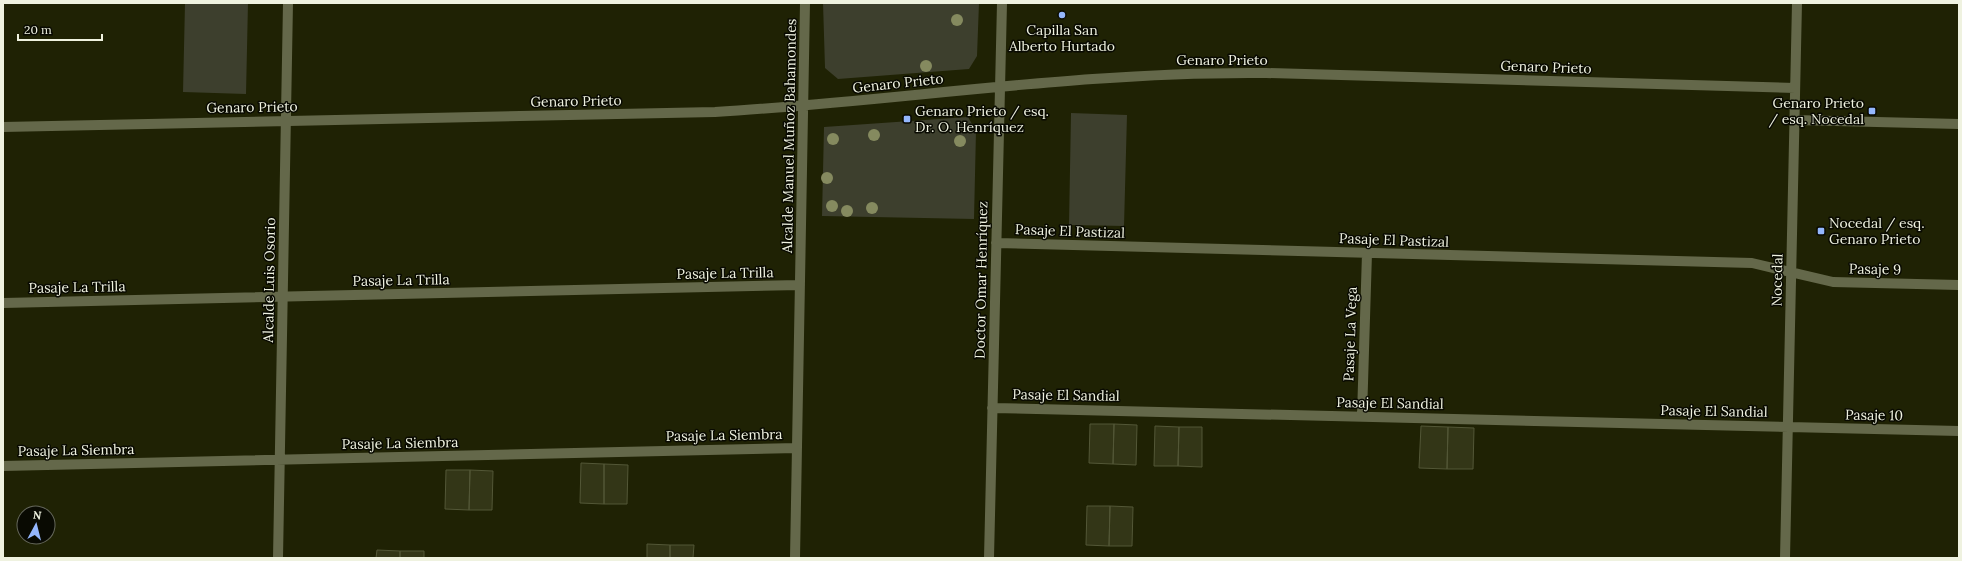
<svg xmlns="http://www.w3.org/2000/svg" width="1962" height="561" font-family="Lora,serif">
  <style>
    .green { fill: #3d3f2d }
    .building { fill: #333617; stroke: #535737 }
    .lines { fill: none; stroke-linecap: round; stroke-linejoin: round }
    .minor { stroke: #64684a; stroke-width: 10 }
    .tree { fill: #858a5f }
    .poi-dot { fill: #94b7fd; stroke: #090a02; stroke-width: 1.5 }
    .labels { text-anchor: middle; stroke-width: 3; stroke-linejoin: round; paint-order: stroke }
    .poi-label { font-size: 14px; fill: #eff2e0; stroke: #090a02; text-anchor: start }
    .street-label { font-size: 14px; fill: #eff2e0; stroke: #090a02 }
  </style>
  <rect width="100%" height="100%" fill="#1f2204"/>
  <!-- green -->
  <path class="green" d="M185 3H248L246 94 183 92Z
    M823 3H979L977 56 969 69 838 79 825 68Z
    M1071 113 1127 115 1124 226 1069 225Z
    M968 117 976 131 974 219 822 216 824 127Z"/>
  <!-- building -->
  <path class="building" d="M1090 424H1114L1113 464 1089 463Z
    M1114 424 1137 425 1136 465 1113 464Z
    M1155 426 1179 427 1178 466H1154Z
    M1421 426 1448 427 1447 469 1419 468Z
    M1179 427H1202V467L1178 466Z
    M1448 427 1474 428 1473 469H1447Z
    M581 463 604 464V504L580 503Z
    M604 464 628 465 627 504H604Z
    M446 470H470L469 510 445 509Z
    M470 470 493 471 492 510H469Z
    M1087 506H1110L1109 546 1086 545Z
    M1110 506 1133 507 1132 546H1109Z
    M647 544 670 545V558H647Z
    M670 545H694L693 558H670Z
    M377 550 400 551V558H376Z
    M400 551H424V558H400Z"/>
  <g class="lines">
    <!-- minor -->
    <path class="minor" d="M1794 120 1959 124
      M3 127 715 112C899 101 1081 71 1266 73L1795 88
      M996 243 1752 263 1833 282 1959 285
      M3 303 800 285
      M992 408 1959 431
      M1362 416 1367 253
      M3 466 797 448
      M278 558 288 3
      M795 558 805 3
      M989 558 1002 3
      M1785 558 1797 3"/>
  </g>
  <!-- trees -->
  <g class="tree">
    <circle cx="957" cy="20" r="6"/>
    <circle cx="926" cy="66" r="6"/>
    <circle cx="874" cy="135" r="6"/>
    <circle cx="833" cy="139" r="6"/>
    <circle cx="960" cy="141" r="6"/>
    <circle cx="827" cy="178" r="6"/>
    <circle cx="832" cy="206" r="6"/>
    <circle cx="872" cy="208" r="6"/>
    <circle cx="847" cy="211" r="6"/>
  </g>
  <!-- markers -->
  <g class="poi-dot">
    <circle cx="1062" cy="15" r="4"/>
    <rect x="1868" y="107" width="8" height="8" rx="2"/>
    <rect x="903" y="115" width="8" height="8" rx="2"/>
    <rect x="1817" y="227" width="8" height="8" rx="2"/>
  </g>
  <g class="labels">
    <!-- poi labels -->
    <g class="poi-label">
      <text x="1062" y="35" text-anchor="middle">Capilla San<tspan x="1062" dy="16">Alberto Hurtado</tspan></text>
      <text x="1864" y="108" text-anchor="end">Genaro Prieto<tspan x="1864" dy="16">/ esq. Nocedal</tspan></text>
      <text x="915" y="116">Genaro Prieto / esq.<tspan x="915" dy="16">Dr. O. Henríquez</tspan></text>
      <text x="1829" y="228">Nocedal / esq.<tspan x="1829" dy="16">Genaro Prieto</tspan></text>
    </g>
    <!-- street labels -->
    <g class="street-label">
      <text x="1222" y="65">Genaro Prieto</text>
      <text transform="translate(1546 67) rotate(2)" y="5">Genaro Prieto</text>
      <text transform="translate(898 83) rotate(-6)" y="5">Genaro Prieto</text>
      <text transform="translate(576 101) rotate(-1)" y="5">Genaro Prieto</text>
      <text transform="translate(252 107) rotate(-1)" y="5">Genaro Prieto</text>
      <text transform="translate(789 136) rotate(-89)" y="5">Alcalde Manuel Muñoz Bahamondes</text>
      <text transform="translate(1070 231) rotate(2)" y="5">Pasaje El Pastizal</text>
      <text transform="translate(1394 240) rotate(2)" y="5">Pasaje El Pastizal</text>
      <text transform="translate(1875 269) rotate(1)" y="5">Pasaje 9</text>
      <text transform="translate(725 273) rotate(-1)" y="5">Pasaje La Trilla</text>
      <text transform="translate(269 280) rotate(-89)" y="5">Alcalde Luis Osorio</text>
      <text transform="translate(401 280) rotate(-1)" y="5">Pasaje La Trilla</text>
      <text transform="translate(981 280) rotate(-89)" y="5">Doctor Omar Henríquez</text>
      <text transform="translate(1777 280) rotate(-89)" y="5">Nocedal</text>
      <text transform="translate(77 287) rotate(-1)" y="5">Pasaje La Trilla</text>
      <text transform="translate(1350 334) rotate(-88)" y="5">Pasaje La Vega</text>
      <text transform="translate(1066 395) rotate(1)" y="5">Pasaje El Sandial</text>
      <text transform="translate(1390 403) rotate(1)" y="5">Pasaje El Sandial</text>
      <text transform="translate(1714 411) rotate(1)" y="5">Pasaje El Sandial</text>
      <text transform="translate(1874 415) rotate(1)" y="5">Pasaje 10</text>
      <text transform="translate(724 435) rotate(-1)" y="5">Pasaje La Siembra</text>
      <text transform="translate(400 443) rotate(-1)" y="5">Pasaje La Siembra</text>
      <text transform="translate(76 450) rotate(-1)" y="5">Pasaje La Siembra</text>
    </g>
  </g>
  <!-- border -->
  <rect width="1962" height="561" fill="none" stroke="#eff2e0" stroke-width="8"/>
  <!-- north arrow -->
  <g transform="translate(36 525) rotate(7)"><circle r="19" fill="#090a02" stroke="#65675b"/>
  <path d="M0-3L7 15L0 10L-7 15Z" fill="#94b7fd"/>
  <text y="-6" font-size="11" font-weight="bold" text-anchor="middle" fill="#eff2e0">N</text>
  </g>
  <!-- scale -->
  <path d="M18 34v6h84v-6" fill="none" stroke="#eff2e0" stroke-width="2"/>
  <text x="24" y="34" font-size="12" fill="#eff2e0" stroke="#090a02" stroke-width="3" paint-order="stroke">20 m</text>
</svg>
